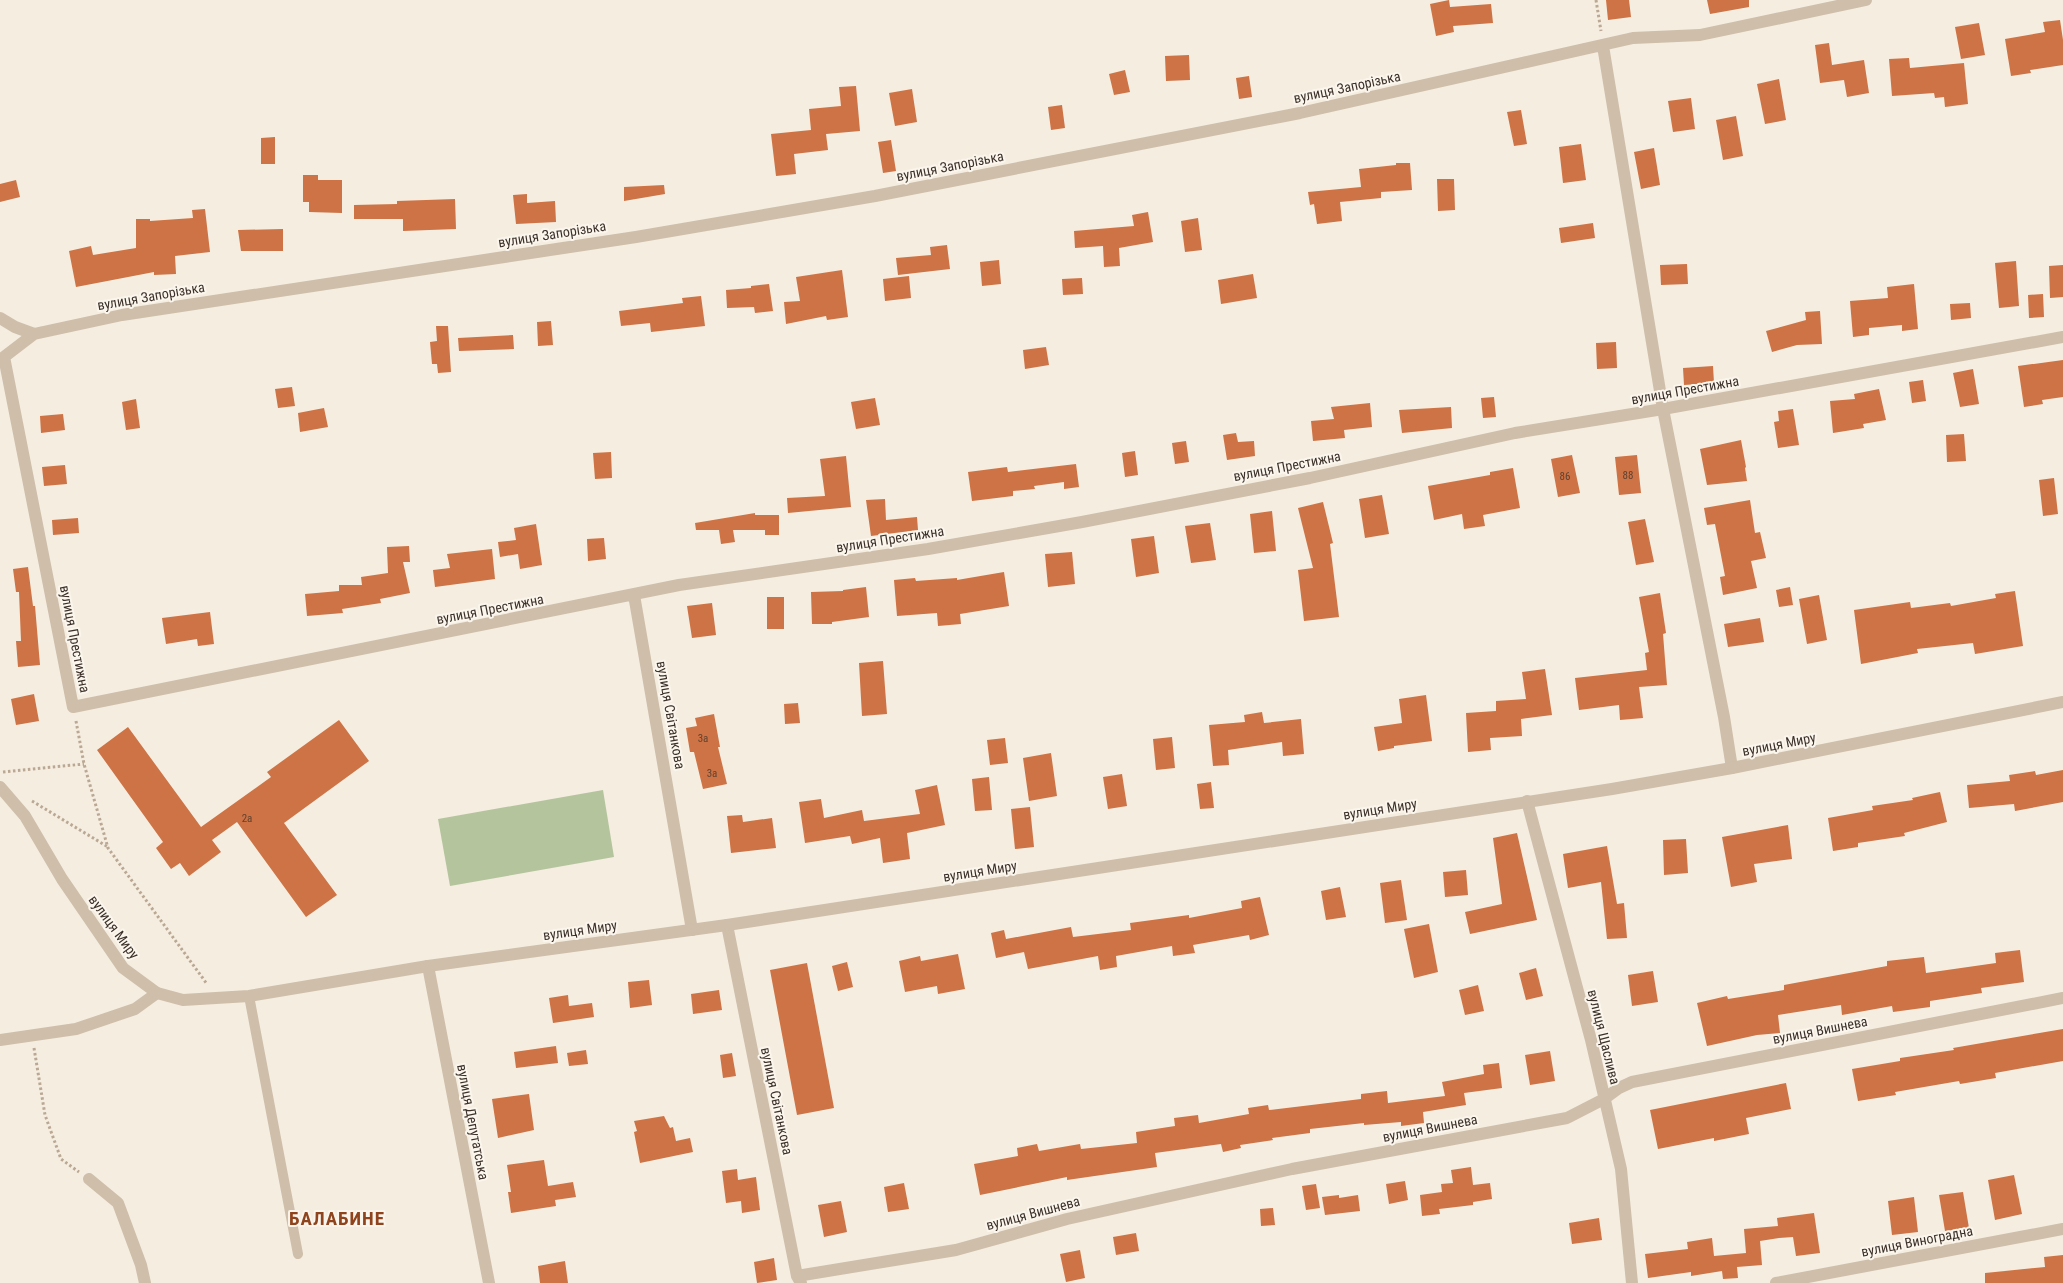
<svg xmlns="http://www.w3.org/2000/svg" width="2063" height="1283" font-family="'Roboto Condensed',sans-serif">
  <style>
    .green { fill: #b4c59e }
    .building { fill: #cd7345 }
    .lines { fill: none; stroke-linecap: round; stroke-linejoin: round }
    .path { stroke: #baa894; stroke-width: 3; stroke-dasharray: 2.5 2.5; stroke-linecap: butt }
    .service { stroke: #cebeaa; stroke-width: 10 }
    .minor { stroke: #cebeaa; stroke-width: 12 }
    .tertiary { stroke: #cebeaa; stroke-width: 12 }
    .labels { text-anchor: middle; stroke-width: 4; stroke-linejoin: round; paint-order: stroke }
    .number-label { font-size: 11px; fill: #604231 }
    .street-label { font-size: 14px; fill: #3b312a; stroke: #fbf6ed }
    .district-label { font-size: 19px; font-weight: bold; letter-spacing: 1px; fill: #90441d; stroke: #fbf6ed }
  </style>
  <rect width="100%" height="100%" fill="#f5ede0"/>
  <!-- green -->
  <path class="green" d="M603 790 614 857 450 886 438 819Z"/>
  <!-- building -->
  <path class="building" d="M1449 0 1450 7 1491 4 1493 23 1453 26 1454 32 1436 36 1430 4Z
    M1606 0H1629L1631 17 1608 20Z
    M1707 0H1749V7L1710 14Z
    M2060 20 2063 40V65L2030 70 2031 73 2011 76 2005 39 2045 32 2043 22Z
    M1979 23 1985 55 1961 59 1955 27Z
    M1829 43 1832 65 1864 60 1869 93 1847 97 1844 80 1820 83 1815 45Z
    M1189 55 1190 80 1166 81 1165 56Z
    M1909 58 1910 68 1964 63 1968 104 1945 107 1944 97 1935 98 1934 93 1892 96 1889 59Z
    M1125 70 1130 92 1114 95 1109 74Z
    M1249 76 1252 97 1239 99 1236 78Z
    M1779 79 1786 120 1765 124 1757 84Z
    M856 86 860 131 826 134 828 150 794 154 796 174 776 176 771 134 811 130 809 109 841 106 839 87Z
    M912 89 917 122 895 126 889 93Z
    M1691 98 1695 129 1673 132 1668 101Z
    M1062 105 1065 128 1051 130 1048 107Z
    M1521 110 1527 144 1514 146 1507 112Z
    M1736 116 1743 156 1723 160 1716 120Z
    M275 137V164H261V138Z
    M891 140 896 171 883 173 878 142Z
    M1581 144 1586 180 1563 183 1559 147Z
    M1654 148 1660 185 1641 189 1634 152Z
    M1396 163H1410L1412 190 1381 192V198L1340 202 1342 221 1317 224 1314 204 1310 205 1308 192 1361 187 1359 169 1396 165Z
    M303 175H318V180H342V213L309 212V202H303Z
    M1437 179H1454L1455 210 1438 211Z
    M16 180 20 197 0 202V184Z
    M664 185 665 194 624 201V187Z
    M527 194V203L555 201 556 222 516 224 513 195Z
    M455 199 456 229 403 231V219H354V205L397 204V201Z
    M205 209 210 252 175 256 176 274 154 275V272L76 287 69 251 91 246 93 255 136 248V219H150V221L193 218 192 210Z
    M1148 212 1153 242 1119 248 1120 266 1104 267 1103 246 1075 248 1074 231 1134 226 1132 215Z
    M1198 218 1202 250 1185 252 1181 221Z
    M1593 223 1595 238 1561 243 1559 228Z
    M283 229V251H241L238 230Z
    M947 245 950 269 898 275 896 258 931 255 930 247Z
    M999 260 1001 284 982 286 980 262Z
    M2016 261 2019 306 1999 308 1995 263Z
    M1687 264 1688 284 1661 285 1660 265Z
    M2063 265V297L2050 298 2049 266Z
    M842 270 848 317 827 320 826 316 786 324 784 302 800 301 796 277Z
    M1253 274 1257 298 1221 304 1218 280Z
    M909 276 911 298 885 301 883 279Z
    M1082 278 1083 294 1063 295 1062 279Z
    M769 284 773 311 755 313 754 307 727 308 726 290 751 288V286Z
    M1914 284 1918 329 1902 331V325L1869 328V335L1853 337 1850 301 1888 298 1887 287Z
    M2043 294 2044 317 2029 318 2028 295Z
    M701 296 705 326 651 332 650 323 621 326 619 311 683 303 682 298Z
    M1970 303 1971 318 1951 320 1950 304Z
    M1820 311 1822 344 1797 345 1772 352 1766 331 1806 320 1805 312Z
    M551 321 553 345 538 346 537 322Z
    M436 326H448L451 372 438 373 437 364H432L430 342 437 341Z
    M513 335 514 349 459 351 458 338Z
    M1616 342 1617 368 1597 369 1596 343Z
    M1046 347 1049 365 1025 369 1023 350Z
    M2063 360V397L2042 400 2043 404 2024 407 2018 366Z
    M1713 366 1714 383 1684 385 1683 368Z
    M1973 369 1979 404 1960 407 1953 373Z
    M1923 380 1926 401 1912 403 1909 382Z
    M292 387 295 406 278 408 275 389Z
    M1879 389 1886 420 1863 424 1864 428 1833 433 1830 401 1855 399 1854 394Z
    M1494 397 1496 417 1483 418 1481 398Z
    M875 398 880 425 856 429 851 402Z
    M136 399 140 428 126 430 122 402Z
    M1370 403 1372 427 1344 430 1345 438 1313 441 1311 421 1334 419 1331 407Z
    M1451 407 1452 428 1402 433 1399 410Z
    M324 408 328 427 300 432 298 413Z
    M1793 409 1799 445 1778 448 1774 422 1779 421 1778 411Z
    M63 414 65 430 41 433 40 416Z
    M1236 433 1238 442 1254 441 1255 456 1227 460 1223 435Z
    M1964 434 1966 461 1947 462 1946 435Z
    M1741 440 1746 467 1745 468 1747 481 1707 485 1700 449Z
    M1186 441 1189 462 1175 464 1172 443Z
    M1135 451 1138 475 1125 477 1122 453Z
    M611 452 612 478 595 479 593 453Z
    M1572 455 1580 493 1558 497 1551 459Z
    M1637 455 1641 493 1619 495 1615 457Z
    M846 456 851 507 788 513 787 498 825 496 820 459Z
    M1076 464 1079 487 1064 489V482L1034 486 1035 489 1013 491V496L972 501 968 472 1007 467 1008 472Z
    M65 465 67 484 44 486 42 467Z
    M1513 468 1520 508 1483 515 1485 526 1464 529 1462 514 1434 520 1428 486 1490 475V472Z
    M2054 478 2058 514 2043 516 2039 480Z
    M1382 495 1389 534 1365 538 1359 499Z
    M885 499 886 520 917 517 918 530 871 536 866 500Z
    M1750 500 1755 533 1760 532 1766 558 1751 561 1757 588 1723 595 1720 577 1725 576 1715 524 1707 525 1704 508Z
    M1323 502 1333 543 1330 544 1339 617 1304 621 1298 570 1313 568 1298 508Z
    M1272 511 1276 551 1254 553 1250 514Z
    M755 513V515H779V535H765V530H733L735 542 721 544 719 530H696L695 523Z
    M78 518 79 533 53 535 52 520Z
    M1645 519 1654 562 1636 565 1628 522Z
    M1210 523 1216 560 1191 563 1185 526Z
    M536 524 542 565 520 569 518 554 500 557 498 542 516 540 514 528Z
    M1154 536 1159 573 1136 577 1131 539Z
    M604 538 606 559 588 561 587 539Z
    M409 546 410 562H403L410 593 380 599 381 603 342 609 343 613 307 616 305 594 339 591V585H362L361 577 388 573 387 547Z
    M492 549 495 579 435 587 433 570 450 568 447 554Z
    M1072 552 1075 584 1048 587 1045 554Z
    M28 567 33 606H35L40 665 18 667 16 641H21L19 592H16L13 569Z
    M1004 572 1009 606 960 614 961 624 938 626 937 613 897 616 894 580 915 578 916 581 957 578V580Z
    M866 587 869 617 832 622V624H812L811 592 843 591V590Z
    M1790 587 1793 605 1779 607 1776 590Z
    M2015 591 2023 646 1975 654 1973 643 1917 649 1918 653 1861 664 1854 610 1910 602 1911 608 1950 603 1951 606 1996 598 1995 594Z
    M1660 593 1666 633 1663 634 1667 685 1639 687 1643 718 1620 720 1619 705 1579 710 1575 678 1647 670 1645 653 1649 652 1639 597Z
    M1819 595 1827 640 1807 644 1799 599Z
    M767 597H784V629H767Z
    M712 603 716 635 692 638 687 606Z
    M210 612 214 644 198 646 197 639 166 644 162 618Z
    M1760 618 1764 642 1728 647 1724 624Z
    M883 661 887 714 862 716 859 663Z
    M1545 669 1552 715 1521 719 1522 736 1490 738 1491 750 1468 752 1466 713 1496 711V701L1526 699 1522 672Z
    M34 694 39 721 16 725 11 699Z
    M1426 695 1432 741 1394 746V748L1378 751 1374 727 1402 723 1399 699Z
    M798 703 800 723 785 724 784 704Z
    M1262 712 1264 723 1301 719 1304 754 1283 756 1282 742 1228 750 1229 765 1213 766 1209 725 1245 722 1244 715Z
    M714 714 720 747H718L727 784 703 789 694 752H690L686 728 697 726 695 718Z
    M339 720 369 761 284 823 337 895 306 917 237 822 212 840 221 852 189 876 180 863 171 869 156 848 163 842 97 750 128 727 201 827 271 777 267 772Z
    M1172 737 1175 768 1156 770 1153 739Z
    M1005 738 1008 763 990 765 987 740Z
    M1051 753 1057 796 1029 801 1023 758Z
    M2063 770V802L2015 811 2014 804 1969 808 1967 785 2010 781 2009 775 2035 771 2036 775Z
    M1122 774 1127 806 1108 809 1103 777Z
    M989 777 992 810 975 811 972 779Z
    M1211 782 1214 808 1200 809 1197 784Z
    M937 785 945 825 907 833 910 859 883 863 880 838 852 844 850 836 805 843 799 802 821 799 824 818 862 810 864 821 920 814 915 790Z
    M1940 792 1947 822 1904 833 1905 836 1858 843V847L1833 851 1828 818 1873 810 1872 806 1913 800 1912 798Z
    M1030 807 1034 847 1015 849 1011 809Z
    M742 815 743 822 772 818 776 848 731 853 727 816Z
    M1788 825 1792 859 1754 864 1757 882 1731 887 1722 837Z
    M1517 833 1537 920 1470 934 1465 912 1502 904 1493 838Z
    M1686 839 1688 873 1664 875 1663 840Z
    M1607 846 1617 904 1624 903 1627 938 1607 939 1601 882 1568 888 1563 854Z
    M1466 870 1468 895 1445 897 1443 872Z
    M1401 880 1407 920 1385 923 1380 883Z
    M1340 887 1346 917 1326 920 1321 891Z
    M1260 897 1269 935 1250 940 1249 935 1193 945 1195 953 1173 956 1172 946 1116 956 1117 967 1100 970 1098 956 1028 969 1024 952 996 958 991 933 1004 930 1006 939 1071 927 1073 937 1131 930 1130 923 1189 915V918L1242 908 1241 901Z
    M1429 924 1438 972 1414 978 1404 929Z
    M2020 950 2024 982 1981 988 1982 993 1930 1001V1007L1893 1012 1892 1006 1842 1015 1841 1005 1778 1015 1780 1033 1757 1035 1707 1046 1697 1003 1727 996 1728 999 1784 990V985L1887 966V961L1924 957 1926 973 1996 963 1995 953Z
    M958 954 965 989 938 994 937 986 905 992 899 961 920 956 921 961Z
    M847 962 853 987 838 991 832 966Z
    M807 963 834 1108 797 1115 770 970Z
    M1536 968 1543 996 1526 1000 1519 973Z
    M1653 971 1658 1002 1632 1006 1628 975Z
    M649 980 652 1005 630 1008 628 982Z
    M1478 985 1484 1011 1465 1015 1459 990Z
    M719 990 722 1010 693 1014 691 994Z
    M568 995 569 1006 592 1003 594 1017 553 1023 549 998Z
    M2063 1029V1061L1995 1073 1996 1078 1960 1084 1959 1081 1895 1092 1896 1095 1858 1101 1852 1069 1900 1061V1058L1954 1050 1953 1048Z
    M556 1046 558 1063 516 1068 514 1052Z
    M586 1050 588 1064 569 1066 567 1053Z
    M1550 1051 1555 1081 1530 1085 1525 1055Z
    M732 1053 736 1076 723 1078 720 1055Z
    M1499 1063 1502 1088 1464 1093 1466 1105 1423 1112 1424 1123 1401 1126V1122L1364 1125V1123L1310 1129V1133L1272 1138 1273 1140 1240 1145 1241 1148 1223 1152 1221 1144 1155 1153 1157 1167 1067 1180V1177L980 1195 974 1164 1018 1156 1017 1148 1037 1144 1039 1151 1080 1144 1081 1149 1137 1143 1136 1132 1175 1126 1174 1118 1198 1115 1199 1123 1249 1114 1248 1108 1268 1105 1269 1110 1361 1099V1094L1387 1091 1388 1103 1445 1096 1442 1082 1484 1074 1483 1065Z
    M1786 1083 1791 1109 1746 1118 1749 1134 1714 1141V1138L1658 1149 1650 1110Z
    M529 1094 534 1130 498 1138 492 1099Z
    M664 1116 670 1128 673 1127 676 1141 690 1138 693 1152 640 1163 634 1132 637 1131 634 1121Z
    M544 1160 548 1186 573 1182 576 1197 555 1200 556 1206 511 1213 508 1192H511L507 1165Z
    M1471 1167 1473 1185 1490 1183 1492 1199 1473 1202V1205L1439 1209 1440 1214 1422 1216 1420 1195 1442 1192 1441 1184 1453 1183 1451 1170Z
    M737 1169 738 1180 756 1177 760 1210 742 1213 741 1201 726 1203 722 1171Z
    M2014 1175 2022 1214 1995 1220 1988 1180Z
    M1405 1181 1408 1200 1389 1204 1386 1184Z
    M904 1183 909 1209 888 1212 884 1187Z
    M1316 1184 1320 1208 1306 1210 1302 1186Z
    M1963 1192 1969 1228 1945 1231 1939 1195Z
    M1339 1195V1198L1358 1195 1360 1211 1325 1215 1322 1197Z
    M1914 1197 1918 1232 1892 1235 1888 1201Z
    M841 1201 847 1232 824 1237 818 1205Z
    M1273 1208 1275 1225 1261 1226 1260 1209Z
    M1814 1213 1820 1253 1796 1256 1793 1237 1779 1238 1760 1241 1762 1265 1737 1267 1738 1278 1723 1279 1722 1271 1691 1276V1272L1648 1278 1645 1254 1688 1249 1687 1242 1712 1238 1714 1256 1746 1253 1744 1229 1778 1226 1777 1218Z
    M1599 1218 1602 1240 1572 1244 1569 1223Z
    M1136 1233 1139 1251 1116 1255 1113 1237Z
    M1080 1250 1085 1278 1066 1282 1060 1254Z
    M2063 1255V1283H1985V1273L2045 1267 2044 1257Z
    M774 1258 777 1280 757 1283 754 1262Z
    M565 1261 568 1283H540L538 1266Z"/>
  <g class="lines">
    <!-- path -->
    <path class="path" d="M1596 0 1601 31
      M76 721 84 764 108 848 207 984
      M3 772 84 764
      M32 801 108 847
      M34 1048 45 1115 61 1159 79 1172"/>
    <!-- service -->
    <path class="service" d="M249 996 298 1254"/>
    <!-- minor -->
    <path class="minor" d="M1603 46 1663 409 1724 717 1732 768
      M0 318 15 327 34 334
      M4 357 73 707 679 585 928 549 1082 522 1310 478 1515 433 1663 409 2063 337
      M0 360 34 334 122 315 636 237 875 196 1300 113 1633 38 1700 35 1866 0
      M634 595 692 930
      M1527 801 1591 1040 1621 1169 1632 1283
      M727 925 797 1276 801 1283
      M428 966 489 1283
      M0 1040 76 1029 135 1009 157 993
      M89 1179 118 1203 141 1265 145 1283
      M797 1276 956 1250 1067 1219 1292 1169 1567 1118 1604 1099 1619 1088 1632 1082 2063 998
      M1776 1283 2063 1229"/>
    <!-- tertiary -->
    <path class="tertiary" d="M0 787 25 816 62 879 123 968 157 993 183 1000 249 996 428 966 727 925 1612 789 1732 768 2063 702"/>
  </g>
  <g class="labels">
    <!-- number labels -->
    <g class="number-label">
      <text x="1628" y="479">88</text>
      <text x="1565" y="480">86</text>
      <text x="703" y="742">3а</text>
      <text x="712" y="777">3а</text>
      <text x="247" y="822">2а</text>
    </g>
    <!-- street labels -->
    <g class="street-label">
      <text transform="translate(1347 87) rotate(-12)" y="5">вулиця Запорізька</text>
      <text transform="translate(950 166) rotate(-11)" y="5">вулиця Запорізька</text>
      <text transform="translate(552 234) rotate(-9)" y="5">вулиця Запорізька</text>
      <text transform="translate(151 296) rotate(-10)" y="5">вулиця Запорізька</text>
      <text transform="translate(1685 390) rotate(-10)" y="5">вулиця Престижна</text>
      <text transform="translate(1287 466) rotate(-11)" y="5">вулиця Престижна</text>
      <text transform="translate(890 539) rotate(-9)" y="5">вулиця Престижна</text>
      <text transform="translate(490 609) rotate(-11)" y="5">вулиця Престижна</text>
      <text transform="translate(75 639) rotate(79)" y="5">вулиця Престижна</text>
      <text transform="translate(671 715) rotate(80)" y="5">вулиця Світанкова</text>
      <text transform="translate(1779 744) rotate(-11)" y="5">вулиця Миру</text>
      <text transform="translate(1380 809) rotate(-9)" y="5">вулиця Миру</text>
      <text transform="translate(980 871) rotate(-9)" y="5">вулиця Миру</text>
      <text transform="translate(114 927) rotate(54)" y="5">вулиця Миру</text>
      <text transform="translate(580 930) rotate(-8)" y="5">вулиця Миру</text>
      <text transform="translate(1820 1030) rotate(-11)" y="5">вулиця Вишнева</text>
      <text transform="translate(1604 1037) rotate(76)" y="5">вулиця Щаслива</text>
      <text transform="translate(777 1101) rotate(78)" y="5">вулиця Світанкова</text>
      <text transform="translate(473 1122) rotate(79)" y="5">вулиця Депутатська</text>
      <text transform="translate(1430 1128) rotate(-11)" y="5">вулиця Вишнева</text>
      <text transform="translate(1033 1213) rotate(-15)" y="5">вулиця Вишнева</text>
      <text transform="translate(1917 1241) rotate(-11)" y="5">вулиця Виноградна</text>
    </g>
    <!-- district labels -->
    <g class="district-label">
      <text x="337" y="1225">БАЛАБИНЕ</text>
    </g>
  </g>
</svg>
